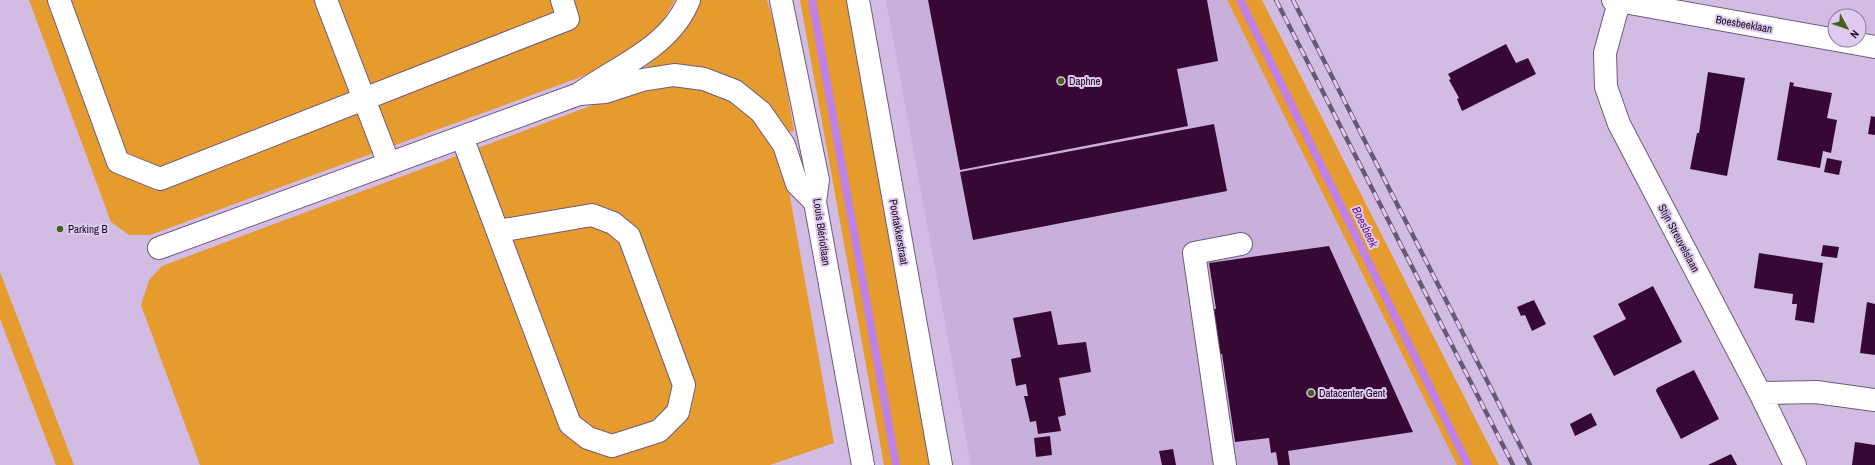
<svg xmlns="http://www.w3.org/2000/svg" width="1875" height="465" font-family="'Archivo Narrow',sans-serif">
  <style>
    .built { fill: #c9b0dc }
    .green { fill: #e59b2d }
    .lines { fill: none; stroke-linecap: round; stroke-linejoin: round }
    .stream { stroke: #c081e7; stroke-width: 8 }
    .building { fill: #380835 }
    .minor-casing { stroke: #705b7e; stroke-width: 24 }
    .minor { stroke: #fff; stroke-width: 22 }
    .rail-casing { stroke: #675972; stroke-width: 4.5 }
    .rail { stroke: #e0c9f0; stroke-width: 3; stroke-dasharray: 9; stroke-linecap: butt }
    .poi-dot { fill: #41631a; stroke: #e0c9f0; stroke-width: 1.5 }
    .labels { text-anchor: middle; stroke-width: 4; stroke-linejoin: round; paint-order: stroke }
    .street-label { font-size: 11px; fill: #140c1a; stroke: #e0c9f0 }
    .poi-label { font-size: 11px; fill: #140c1a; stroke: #e0c9f0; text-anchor: start }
    .water-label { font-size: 12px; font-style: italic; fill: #6c1994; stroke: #e0c9f0 }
  </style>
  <rect width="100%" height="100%" fill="#d2bce3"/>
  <!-- built -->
  <path class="built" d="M886 0H1227L1457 465H971Z"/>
  <!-- green -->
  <path class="green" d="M29 0H675L658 29 630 55 578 78 150 235H129L111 222Z
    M697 0H767L778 38 794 131 788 132 770 107 669 65 645 67 671 46 688 21Z
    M800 0H848L931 465H884Z
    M1227 0H1262L1499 465H1457Z
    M680 83 714 91 747 112 770 135 789 191 834 443 770 465H200L141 305 149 280 162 266 641 87Z
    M0 272 74 465H56L0 319Z"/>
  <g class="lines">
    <!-- stream -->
    <path class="stream" d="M812 0 896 465
      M1240 0 1468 465"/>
  </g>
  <!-- building -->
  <path class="building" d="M928 0H1207L1218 61 1177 69 1188 126 960 170Z
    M1506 44 1516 63 1528 58 1536 74 1462 111 1457 99 1459 98 1449 80 1451 79 1448 74Z
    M1708 72 1745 78 1727 176 1690 169 1697 133H1699Z
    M1790 82 1794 83 1793 86 1832 93 1827 118 1837 120 1831 153 1823 151 1820 168 1777 160Z
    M1871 116 1875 117V135L1868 134Z
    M1214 124 1227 191 973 240 960 172Z
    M1827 158 1842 161 1839 175 1824 172Z
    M1823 245 1839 247 1837 258 1821 256Z
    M1329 246 1413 432 1288 451 1290 465H1278L1276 452 1271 453 1269 438 1235 442 1222 354H1217L1210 309H1216L1209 263Z
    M1759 253 1823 263 1814 323 1795 320 1797 304H1792L1793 294 1754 288Z
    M1653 286 1682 342 1614 376 1593 336 1626 319 1618 304Z
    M1534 300 1546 324 1532 331 1525 315 1521 316 1517 307Z
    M1867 302 1875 304V355L1860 353Z
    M1051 311 1058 345 1086 342 1091 372 1059 378 1066 415 1058 417 1061 431 1038 434 1036 421 1030 422 1024 396H1028L1026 384 1016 386 1011 359 1021 357 1013 318Z
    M1694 370 1719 419 1681 439 1656 391 1657 388Z
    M1591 413 1597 425 1575 436 1570 424Z
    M1050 436 1052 455 1036 457 1034 438Z
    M1855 442 1875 445V465H1852Z
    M1173 449 1176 465H1162L1159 451Z
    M1731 454 1737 465H1708Z"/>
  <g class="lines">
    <!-- minor casing -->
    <g class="minor-casing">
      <path id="minor" d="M59 0 118 162 160 179 568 19 562 0
        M326 0 389 164
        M781 0 818 180 815 202 863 465
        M858 0 941 465
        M1613 0 1875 47
        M1619 2 1605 53 1606 87 1619 124 1760 393 1795 465
        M580 94 605 92 642 80 674 75 704 79 735 91 761 112 784 145 797 184 815 202
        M462 137 570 424 588 438 612 446 659 431 678 412 684 385 629 236 613 223 592 215 498 231
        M159 248 579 94C617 66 670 48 689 0
        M1760 393 1816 392 1875 400
        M1225 465 1194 253 1241 244"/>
    </g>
    <!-- minor -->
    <use href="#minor" class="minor"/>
    <!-- rail casing -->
    <g class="rail-casing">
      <path id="rail" d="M1276 0 1513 465
        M1293 0 1530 465"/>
    </g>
    <!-- rail -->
    <use href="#rail" class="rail"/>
  </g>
  <!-- markers -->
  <g class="poi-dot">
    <circle cx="1061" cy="81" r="4"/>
    <circle cx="60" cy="229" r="4"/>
    <circle cx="1311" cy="393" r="4"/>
  </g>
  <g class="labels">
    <!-- street labels -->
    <g class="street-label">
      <text transform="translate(1744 24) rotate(10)" y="4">Boesbeeklaan</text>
      <text transform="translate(822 232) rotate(82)" y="4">Louis Blériotlaan</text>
      <text transform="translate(899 232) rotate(80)" y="4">Poortakkerstraat</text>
      <text transform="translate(1679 238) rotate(62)" y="4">Stijn Streuvelslaan</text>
    </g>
    <!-- poi labels -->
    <g class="poi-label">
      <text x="1069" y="85">Daphne</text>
      <text x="68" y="233">Parking B</text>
      <text x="1319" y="397">Datacenter Gent</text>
    </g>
    <!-- water labels -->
    <g class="water-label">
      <text transform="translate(1365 227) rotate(64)" y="4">Boesbeek</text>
    </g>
  </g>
  <!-- north arrow -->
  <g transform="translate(1847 28) rotate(130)"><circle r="19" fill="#e0c9f0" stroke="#8e7d9a"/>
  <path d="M0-3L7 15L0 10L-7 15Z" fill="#41631a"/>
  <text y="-6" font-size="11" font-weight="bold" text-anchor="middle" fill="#140c1a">N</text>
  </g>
</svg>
